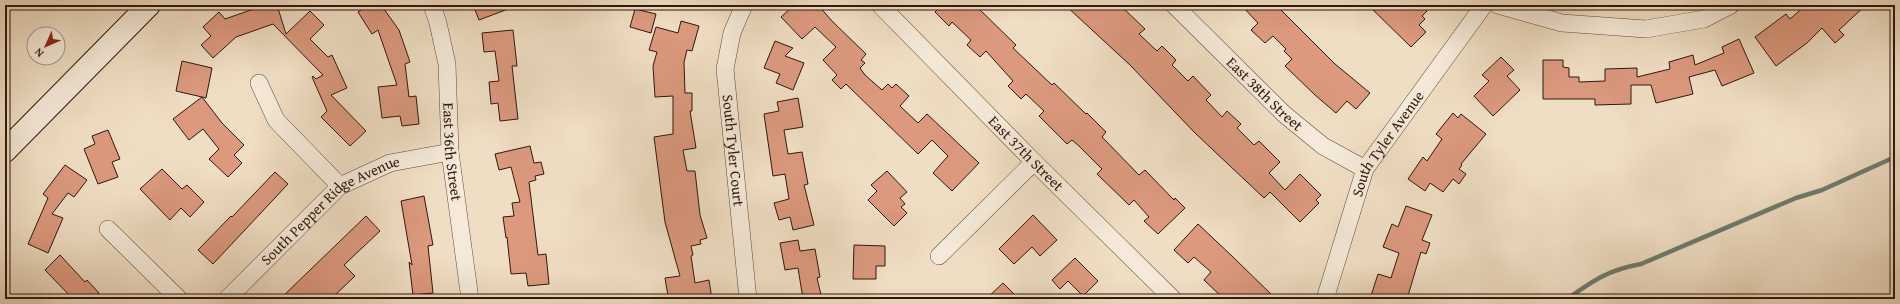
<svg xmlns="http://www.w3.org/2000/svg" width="1900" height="304" font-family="'Gentium Book Plus',serif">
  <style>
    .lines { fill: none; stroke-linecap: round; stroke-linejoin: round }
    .stream { stroke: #6f7a6f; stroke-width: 4.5 }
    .building { fill: #dc997e; stroke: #2f170d }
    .minor-casing { stroke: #5f493b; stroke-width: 18 }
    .secondary-casing { stroke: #2f170d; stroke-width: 24 }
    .minor { stroke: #f5ead9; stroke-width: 17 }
    .secondary { stroke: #f5ead9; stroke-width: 22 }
    .labels { text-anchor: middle; stroke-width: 3.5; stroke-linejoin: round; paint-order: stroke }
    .street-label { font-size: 15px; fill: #2f170d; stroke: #f5ead9 }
  </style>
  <rect width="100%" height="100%" fill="#f0dec4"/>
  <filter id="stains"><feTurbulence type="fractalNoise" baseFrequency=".005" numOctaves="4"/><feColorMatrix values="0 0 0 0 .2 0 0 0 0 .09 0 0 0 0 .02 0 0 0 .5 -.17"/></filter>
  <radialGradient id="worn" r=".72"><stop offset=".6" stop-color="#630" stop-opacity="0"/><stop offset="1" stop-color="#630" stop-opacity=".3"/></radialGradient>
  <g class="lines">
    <!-- stream -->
    <path class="stream" d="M1567 299C1594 280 1608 270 1641 264L1796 198 1822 190 1895 157"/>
  </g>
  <!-- building -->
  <path class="building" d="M265 5H277L286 34 310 11 324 25 310 39 328 57 332 55 347 88 331 95 366 131 350 146 321 117 327 111 312 77 313 76 316 79 323 75 273 24 236 37 213 58 201 45 211 36 203 27 219 12 225 19Z
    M369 5H381L399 30 410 62 405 64 409 97 416 96 419 124 402 126 400 116 382 118 378 87 397 85 378 30 372 34 358 12Z
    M473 5H516V6L479 20Z
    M794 5H818L832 21 866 54 861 60 865 63 860 68 865 75 882 90 888 84 892 88 896 84 909 96 900 106 918 123 927 114 979 163 952 191 933 173 948 156 932 140 918 154 846 84 841 89 832 80 837 75 823 60 836 47 815 27 802 39 781 17Z
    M942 5H975L1016 45 1013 48 1052 85 1054 83 1086 114 1087 113 1106 132 1102 137 1139 175 1145 170 1174 200 1175 198 1185 208 1158 234 1144 221 1149 217 1134 200 1129 205 1097 174 1102 169 1079 146 1072 140 1067 144 1039 116 1044 111 1026 94 1021 99 1008 86 1013 81 986 51 980 57 967 45 971 40 952 22 949 26 935 12Z
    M1065 5H1120L1145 29 1139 34 1157 51 1162 46 1176 60 1172 65 1188 81 1193 76 1211 95 1206 100 1222 117 1227 111 1241 124 1237 128 1254 145 1259 141 1280 162 1269 173 1285 190 1300 174 1321 195 1316 200 1319 203 1300 222 1270 192 1264 198 1195 133 1130 65Z
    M1241 5H1276L1335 64 1370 93 1356 109 1347 101 1336 113 1315 95 1285 66 1292 59 1284 51 1286 49 1273 36 1265 43 1251 30 1258 23Z
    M1368 5H1421L1427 11 1422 16 1425 19 1419 25 1426 32 1411 47Z
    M1806 5H1866L1839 30 1844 35 1835 43 1822 28 1807 43 1776 66 1755 37 1786 14 1790 19Z
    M635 9 656 14 651 33 630 27Z
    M681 21 699 26 692 51 687 50 684 62 685 93H692V111H690L696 148 683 150 687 171H695L700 215 707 238 700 240 701 244 691 246 693 255 691 256 695 283 709 280 712 299H676V295L668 296 665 278 680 276 665 222 654 137 673 134V96L655 97 653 66 657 52 649 50 656 27 678 33Z
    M513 30 517 66H512L518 119 500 121 498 103 491 104 489 82 499 81 495 51 484 52 482 33Z
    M1739 39 1754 73 1722 86 1715 70 1689 77 1693 94 1656 103 1651 85H1631V104L1595 105V99H1543V60H1563V67L1569 68V77H1579V82L1605 81V69L1637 68V77L1670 69 1669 62 1693 55 1695 65 1724 53 1722 47Z
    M775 41 793 48 785 56 804 63 793 90 776 83 780 74 764 68Z
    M1501 57 1514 70 1507 76 1520 90 1493 116 1474 96 1489 81 1482 75Z
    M182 61 212 68 206 98 202 97 222 123 244 145 234 155 242 163 228 177 209 159 219 149 203 129 189 140 173 119 202 97 176 91Z
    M798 98 803 127 784 130 788 154 802 152 808 184 804 185 814 225 793 230 790 217 779 220 774 203 789 199 785 174 773 176 764 114 779 111 777 102Z
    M1453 113 1458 118 1461 114 1486 134 1461 164 1462 165 1459 169 1466 174 1459 184 1453 179 1443 192 1430 183 1425 191 1408 179 1423 157 1427 161 1442 139 1436 134Z
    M108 130 120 159 112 162 118 177 98 184 84 149 95 144 92 136Z
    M530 146 534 163 541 162 544 174 535 176 536 180 529 182 538 255 546 254 549 284 528 286 526 273 511 274 507 237 506 238 503 217 514 216 512 203 520 202 511 167 499 170 495 154Z
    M65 165 87 180 74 197 68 193 52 214 63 218 48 253 28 244 48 198 43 194Z
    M162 169 182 189 187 185 204 202 190 217 181 208 170 220 140 189Z
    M887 171 907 192 900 198 905 204 901 207 907 213 894 226 868 200 877 191 871 185Z
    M275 172 288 184 213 264 198 250 231 216 232 217Z
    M424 196 433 245 428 246 433 293 413 295 409 262 412 265 401 201Z
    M1406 206 1432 215 1422 240 1430 243 1426 254 1421 252 1407 299H1370L1378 274 1391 278 1399 253 1383 247 1392 224 1398 227Z
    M1033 215 1057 240 1040 256 1032 247 1014 264 999 249Z
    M366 216 380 231 344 265 355 276 331 299H280Z
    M1198 224 1233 257 1276 299H1224L1204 280 1211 272 1194 257 1188 263 1174 250Z
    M798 240 800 251 815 249 820 277 817 278 822 299H803L798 268 785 270 780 243Z
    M854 245 885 246V266H876V279H853Z
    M60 255 85 282 87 280 99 293 93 299H73L45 270Z
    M1075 258 1098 281 1083 296 1068 281 1060 289 1052 280Z
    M1003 283 1019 299H986Z"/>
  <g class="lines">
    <!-- minor casing -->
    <g class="minor-casing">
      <g id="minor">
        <path id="s1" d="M432 5 438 23 447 64 450 152 470 299"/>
        <path id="s2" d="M744 5 732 33 725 69 748 299"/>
        <path id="s3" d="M880 5 1034 162 1173 299"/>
        <path id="s4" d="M1174 5 1284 114 1323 146 1365 169"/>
        <path d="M1498 5 1562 23 1646 29 1704 19 1731 5"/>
        <path d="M259 83 276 120 340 186"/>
        <path d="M108 229 179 299"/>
        <path d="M939 256 1034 162"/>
        <path id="s5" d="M227 299 340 186 390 163 450 152"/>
        <path id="s6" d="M1325 299 1365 169 1484 5"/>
      </g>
    </g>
    <!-- secondary casing -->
    <g class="secondary-casing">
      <path id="secondary" d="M5 151 149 5"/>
    </g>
    <!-- minor -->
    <use href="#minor" class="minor"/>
    <!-- secondary -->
    <use href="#secondary" class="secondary"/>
  </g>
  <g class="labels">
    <!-- street labels -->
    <g class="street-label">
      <text dy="5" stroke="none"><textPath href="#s4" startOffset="127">East 38th Street</textPath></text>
      <text dy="5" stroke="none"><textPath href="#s6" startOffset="169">South Tyler Avenue</textPath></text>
      <text dy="5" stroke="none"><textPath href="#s1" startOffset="149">East 36th Street</textPath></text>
      <text dy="5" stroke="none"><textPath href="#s2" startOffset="149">South Tyler Court</textPath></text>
      <text dy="5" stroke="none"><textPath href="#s3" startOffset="208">East 37th Street</textPath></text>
      <text dy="5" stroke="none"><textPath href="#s5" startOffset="138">South Pepper Ridge Avenue</textPath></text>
    </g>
  </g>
  <!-- margin -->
  <rect width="1900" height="304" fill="none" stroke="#f0dec4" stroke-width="20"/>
  <rect x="6" y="6" width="1888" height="292" fill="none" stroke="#2f170d" stroke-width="2"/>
  <rect x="10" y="10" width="1880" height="284" fill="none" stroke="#2f170d"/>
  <!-- north arrow -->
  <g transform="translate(46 46) rotate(225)"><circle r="19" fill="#f5ead9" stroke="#a69687"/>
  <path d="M0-3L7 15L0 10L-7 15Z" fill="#8f2418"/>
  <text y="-6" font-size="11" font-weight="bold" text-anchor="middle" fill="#2f170d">N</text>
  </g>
  <rect width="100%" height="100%" filter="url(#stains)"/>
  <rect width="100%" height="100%" fill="url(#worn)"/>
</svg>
